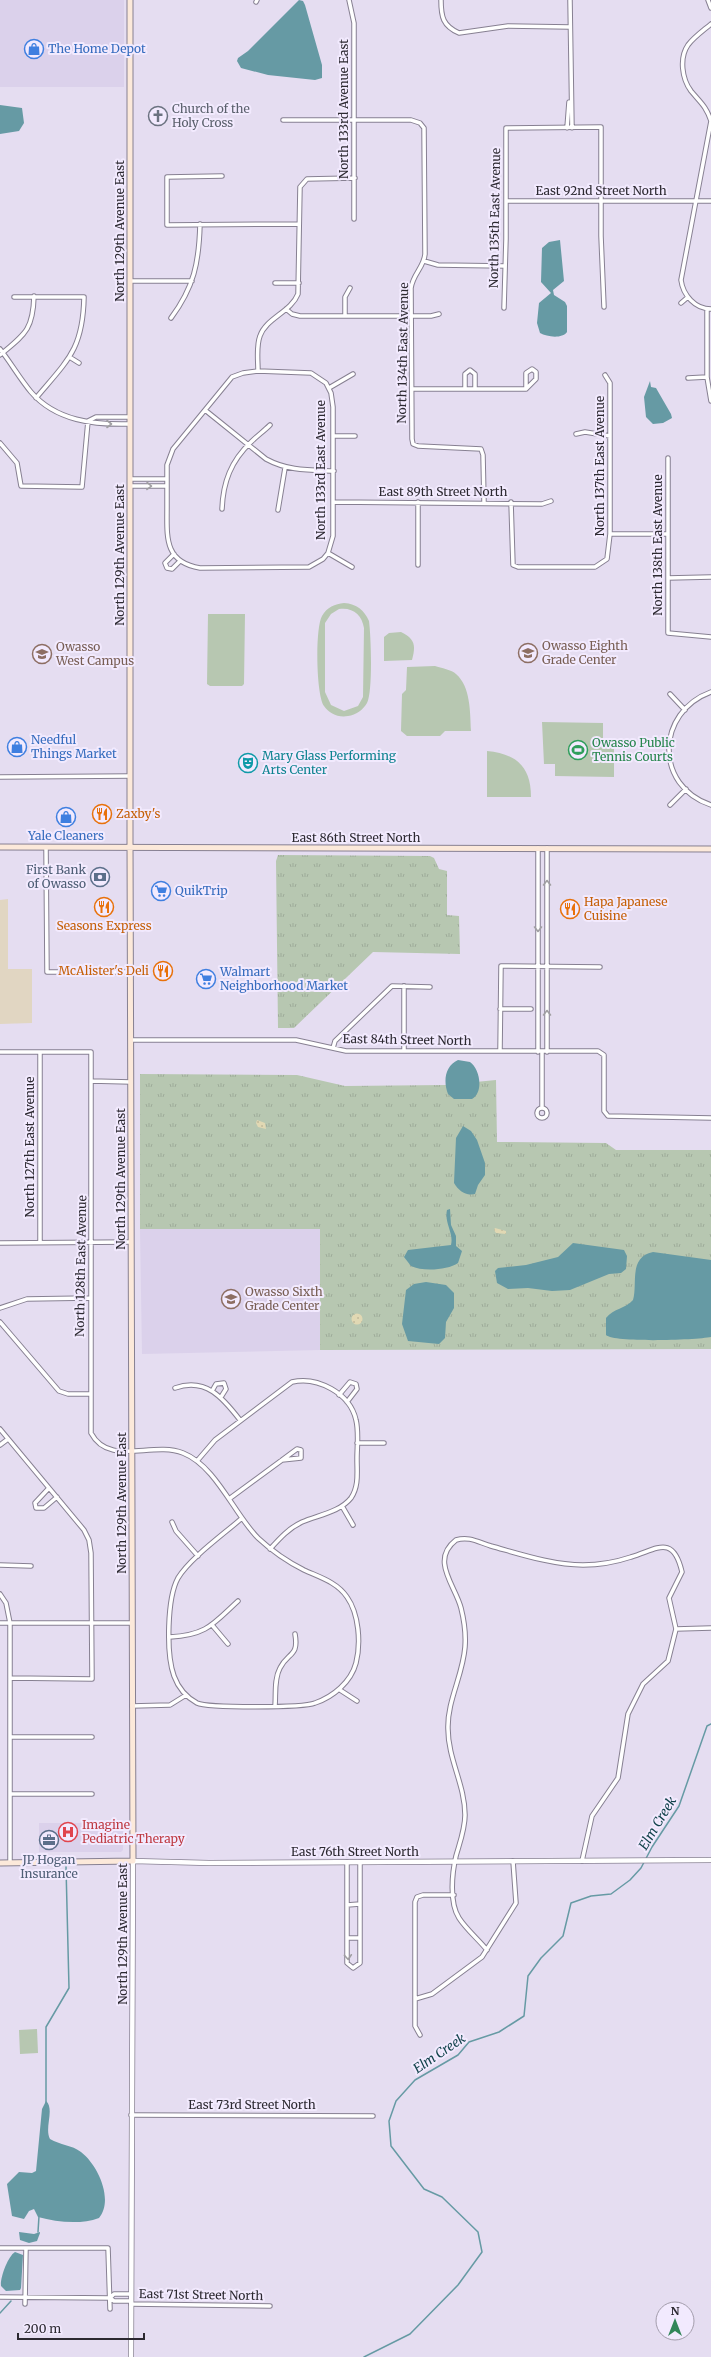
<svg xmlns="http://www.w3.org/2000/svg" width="711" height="2357" font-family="Merriweather,serif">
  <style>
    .built { fill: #dbd1eb }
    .industrial { fill: #e1d6c2 }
    .grass { fill: url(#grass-tufts) }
    .sand { fill: url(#sand-dots) }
    .pitch { fill: #b7c7b1; fill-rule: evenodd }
    .water { fill: #669aa4 }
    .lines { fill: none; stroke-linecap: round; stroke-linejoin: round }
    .stream { stroke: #669aa4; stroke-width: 1.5 }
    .minor-casing { stroke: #878092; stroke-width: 5.5 }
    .tertiary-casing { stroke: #878092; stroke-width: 6 }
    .secondary-casing { stroke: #878092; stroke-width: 7 }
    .minor { stroke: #fff; stroke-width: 3.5 }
    .tertiary { stroke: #fff; stroke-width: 4.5 }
    .secondary { stroke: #fce9da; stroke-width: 5 }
    .oneway { stroke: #a09fa2 }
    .labels { text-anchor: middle; stroke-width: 4; stroke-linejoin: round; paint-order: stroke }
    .shop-label { font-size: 12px; fill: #366cbe; stroke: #f2eafe; text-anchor: start }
    .worship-label { font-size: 12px; fill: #5b616d; stroke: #f2eafe; text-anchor: start }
    .street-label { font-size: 12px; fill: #2c2931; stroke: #f2eafe }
    .education-label { font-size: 12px; fill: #785e54; stroke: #f2eafe; text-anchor: start }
    .leisure-label { font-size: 12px; fill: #27864d; stroke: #f2eafe; text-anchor: start }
    .culture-label { font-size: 12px; fill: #0d838f; stroke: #f2eafe; text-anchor: start }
    .food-label { font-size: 12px; fill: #c56008; stroke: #f2eafe; text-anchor: start }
    .service-label { font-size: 12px; fill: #4e5e75; stroke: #f2eafe; text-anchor: end }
    .health-label { font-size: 12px; fill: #be3a42; stroke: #f2eafe; text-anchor: start }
    .water-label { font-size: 13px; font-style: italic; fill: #12434b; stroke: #f2eafe }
  </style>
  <defs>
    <pattern id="grass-tufts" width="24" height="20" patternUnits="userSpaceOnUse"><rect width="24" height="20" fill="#b7c7b1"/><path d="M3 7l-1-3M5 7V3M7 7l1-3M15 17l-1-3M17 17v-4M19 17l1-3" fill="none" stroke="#9eab99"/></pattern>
    <pattern id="sand-dots" width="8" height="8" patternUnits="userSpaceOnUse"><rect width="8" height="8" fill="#e1d8b3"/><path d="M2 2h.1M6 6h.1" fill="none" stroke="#c1b99a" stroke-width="1.8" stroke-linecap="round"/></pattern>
  </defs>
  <rect width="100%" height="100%" fill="#e5ddf1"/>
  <!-- built -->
  <path class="built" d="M0 0H124V87H0Z
    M140 1229H320V1350L142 1354Z
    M39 1823H123V1850L121 1852H39Z"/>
  <!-- industrial -->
  <path class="industrial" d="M8 899V969H32V1023L0 1024V900Z"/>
  <!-- grass -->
  <path class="grass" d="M278 855 430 856 434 858 439 869 447 871V915L459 916 460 954 373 952 294 1028H278L276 861Z
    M140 1074 297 1075 345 1086 445 1085 496 1080 497 1142 606 1143 616 1150H711V1349L320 1350V1229H140Z"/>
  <!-- sand -->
  <path class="sand" d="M257 1120 265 1123 266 1129 258 1127 256 1123Z
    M495 1228 506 1231V1234L496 1233 494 1230Z
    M351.5 1319a5.5 5.5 0 1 1 11 0a5.5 5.5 0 1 1-11 0Z"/>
  <!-- pitch -->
  <path class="pitch" d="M344 603C357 604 364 610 369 621 371 636 373 691 367 703 363 710 356 715 348 716 338 718 329 713 324 706 316 695 315 628 322 616 327 607 335 604 344 603ZM339 609C353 607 362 615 364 628L363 697 358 706 344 711 331 705 325 692V623L331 614Z
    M208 614H245L244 684 242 686H210L207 684Z
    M401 632C415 639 416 645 412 660L384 661V637L389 633Z
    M435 666C441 668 452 670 456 674 471 687 470 713 471 731H445L440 736H407L401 731 402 694 406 690 407 667Z
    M542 722 603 723V747H614V777L555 776V764H544Z
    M487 751C516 754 531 766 531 797H487Z
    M37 2029 38 2053 20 2054 19 2030Z"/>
  <!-- water -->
  <path class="water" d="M299 0 303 1 305 5 322 65V78L315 80 268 75 241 68 237 61 238 58 248 51Z
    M0 105 22 108 24 123 19 131 0 134Z
    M560 240 564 281 553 290 554 295 565 302 567 306V332C562 339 547 337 540 333L537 323 539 303 551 293 541 282 542 248 549 242Z
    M650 381 651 387 656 388 671 414 672 418 663 423 653 424 646 417 644 397Z
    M458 1060 470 1062C480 1069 484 1092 472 1099H454L448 1094C443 1081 445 1066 458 1060Z
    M463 1126 471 1131 477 1140 485 1163V1175L478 1185 475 1194C465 1196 459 1191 454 1183L456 1138Z
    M450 1209 451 1225 456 1236V1246L462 1251 458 1263C448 1270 423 1272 411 1266L404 1257 408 1250 451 1245C454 1233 444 1223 447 1210Z
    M573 1243 624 1250 627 1256 626 1269 621 1273 609 1274 570 1290 552 1291 528 1288 508 1289 497 1283 495 1271 498 1268 526 1265 558 1257Z
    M653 1252 711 1260V1337C696 1340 615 1343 606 1335V1318C614 1308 625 1309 633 1300 638 1284 628 1257 653 1252Z
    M426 1282 446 1285 454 1293V1308L446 1322 445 1338 439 1344 408 1341 402 1324 406 1290 414 1284Z
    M46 2101C55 2109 44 2128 50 2139 60 2145 72 2145 81 2152 98 2165 114 2200 99 2218 80 2225 57 2222 38 2217L34 2209 29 2211 24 2219 12 2216 7 2184 19 2172 32 2173 36 2171 42 2109Z
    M19 2232 34 2234 40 2232V2233L37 2241 29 2243 20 2240Z
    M15 2252 23 2255 21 2288 20 2290 6 2291 1 2286C0 2278 8 2256 15 2252Z"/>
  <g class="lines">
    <!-- stream -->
    <path class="stream" d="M46 2103V2027L69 1988 66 1867
      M38 2232 39 2216
      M0 2313 11 2301
      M364 2357 410 2334 458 2285 482 2252 478 2232 442 2197 424 2189 391 2146 389 2121 396 2101 415 2080 458 2055 469 2042 499 2032 524 2016 528 1976 541 1958 563 1936 571 1903 591 1896 611 1894 630 1880 641 1868 652 1847 679 1806 707 1726 711 1724"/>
    <!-- minor casing -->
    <g class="minor-casing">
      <path id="minor" d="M349 0 354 23V219
        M441 0C441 17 443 26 459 33L508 26 570 27
        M570 0 572 128
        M708 0 711 8
        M256 2 257 0
        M711 24C704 30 694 37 688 45 679 58 682 79 691 91 701 103 706 106 711 121L681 280C683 295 695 309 711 309
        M283 120H411L420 123 424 128 425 254C424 267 413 274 411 288L412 439 413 444 418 446 481 449 483 455 484 502
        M567 128 569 102
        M222 176 167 177V225L299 224
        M507 201H711
        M424 261 438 265 505 266
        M130 281H192
        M275 283H299
        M14 297H84C83 349 68 360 36 398
        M681 303 688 297
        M504 308 506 239V128L601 127V236L604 307
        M286 309 292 314 300 316H431L439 314
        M707 309V377L711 401
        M345 316V297L350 288
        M171 318C194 287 199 263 200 224
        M0 349C11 363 20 379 31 392 56 421 94 425 130 424
        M0 355C25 334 33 330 34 296
        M71 358 79 363
        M258 371 311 373 326 383 331 393 333 407V536L328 553 323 559 309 567 200 568C164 562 167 537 167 508 167 494 167 479 167 465L173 449 232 377 243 373Z
        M258 371C258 360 256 346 260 336 266 318 291 312 298 294L300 187 307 179 355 178
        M688 378 707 377
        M329 388 353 374
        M412 389H526L536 379V372L532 369 526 373V389
        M465 389V374L470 370 475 374V389
        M205 410 266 459C288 471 309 470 334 471
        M88 421 96 417H130
        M576 434 585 432 610 436
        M333 436H355
        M0 443 17 463 21 486 82 487 88 421
        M668 458V633L711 637
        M130 479H167
        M130 486H167
        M334 502 542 504 551 501
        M418 502V565
        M511 502 513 565 518 567H595L607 559 610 534V383L605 375
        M222 509C223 482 231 461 251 442 257 436 264 431 270 425
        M278 510 285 468
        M610 534H667
        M328 553 352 567
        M174 554 165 563 167 568 172 569 180 561
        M668 578 711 577
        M711 692C656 712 654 786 711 805
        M670 694 685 710
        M0 777 130 776
        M670 805 686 789
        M46 847 47 972H131
        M538 848V1052
        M547 848V1052
        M404 986V1051
        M500 1009H531
        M131 1040H296L346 1051H598L604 1055V1111L608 1116 711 1118
        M333 1048 335 1041 392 986 430 987
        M500 1051 501 966 600 967
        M0 1052H91V1433C109 1467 152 1441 183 1453 216 1466 234 1514 258 1538 272 1551 288 1562 304 1570 319 1577 337 1582 347 1597 359 1614 361 1643 356 1663 351 1682 333 1697 315 1703 303 1708 207 1708 197 1703 186 1697 178 1687 174 1676 166 1654 167 1598 178 1578 190 1558 224 1534 242 1518
        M40 1052V1242
        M91 1081 131 1082
        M542 1108V1052
        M537 1113a5 5 0 1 1 10 0a5 5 0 1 1-10 0Z
        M0 1243 131 1242
        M0 1308 27 1299 90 1298
        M0 1322 59 1391 68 1394H90
        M175 1388C206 1377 223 1398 240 1420
        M212 1391 216 1384 224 1383 226 1389 221 1397
        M339 1395 350 1382 356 1384 357 1389 347 1402
        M0 1429 84 1530 89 1540 91 1553 92 1679 10 1678
        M357 1443H384
        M0 1445 8 1439
        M197 1461 215 1440 292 1382C317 1376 350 1393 356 1420 359 1432 357 1447 357 1459 357 1473 359 1486 351 1498 340 1512 318 1515 302 1522 289 1528 280 1538 270 1549
        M49 1488 35 1503 36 1508H44L57 1497
        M229 1499 297 1449 301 1450V1458L282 1460
        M342 1506 353 1525
        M172 1522 176 1531 198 1556
        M0 1565 31 1566
        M0 1594 6 1603 10 1623V1863
        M0 1623H132
        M212 1625 228 1644
        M676 1629 711 1628
        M170 1637C207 1635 213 1624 238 1601
        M340 1690 357 1701
        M132 1706 170 1705 186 1695
        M275 1706C276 1694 274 1679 280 1668 288 1652 299 1657 295 1634
        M10 1737H92
        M10 1794H92
        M347 1862V1963L353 1968 360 1963V1862
        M347 1905 360 1904
        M347 1938H360
        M487 1950C478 1939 466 1929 459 1918 449 1902 452 1873 456 1856 460 1842 465 1829 465 1815 465 1785 448 1759 448 1729 447 1701 463 1675 465 1647 466 1634 464 1620 461 1608 455 1585 430 1560 456 1540 469 1536 478 1542 491 1546 520 1554 553 1565 583 1565 599 1565 616 1562 631 1557 656 1550 673 1533 682 1572L669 1598 676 1629 668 1661 643 1684 628 1714 618 1778 592 1816 582 1861
        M415 1999 432 1994 482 1957 516 1903 513 1861
        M420 2035 415 2026V1902L417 1897 423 1895H454
        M131 2115 373 2116
        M0 2248H108L110 2309
        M0 2297 110 2298 114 2301H131
        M110 2298 114 2294H131
        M25 2304 26 2248
        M131 2304 270 2306"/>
    </g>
    <!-- tertiary casing -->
    <g class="tertiary-casing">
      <path id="tertiary" d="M131 2357 133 1861 209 1863 711 1860"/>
    </g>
    <!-- secondary casing -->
    <g class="secondary-casing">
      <path id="secondary" d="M0 847 711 849
        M0 1863 133 1861 130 839V0"/>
    </g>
    <!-- minor -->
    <use href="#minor" class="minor"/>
    <!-- tertiary -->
    <use href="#tertiary" class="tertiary"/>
    <!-- secondary -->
    <use href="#secondary" class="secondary"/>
  </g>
  <!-- one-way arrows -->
  <defs><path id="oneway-chevron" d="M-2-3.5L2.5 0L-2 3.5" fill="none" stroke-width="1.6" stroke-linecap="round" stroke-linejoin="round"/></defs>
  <g class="oneway">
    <use href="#oneway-chevron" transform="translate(109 424)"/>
    <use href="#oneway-chevron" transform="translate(149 486) rotate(1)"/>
    <use href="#oneway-chevron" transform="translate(547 883) rotate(-90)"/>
    <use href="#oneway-chevron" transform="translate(538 929) rotate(90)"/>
    <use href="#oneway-chevron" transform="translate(547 1013) rotate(-90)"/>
    <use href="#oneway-chevron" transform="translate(348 1957) rotate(86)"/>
  </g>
  <!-- icons -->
  <defs>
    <g id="shop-ring" transform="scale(1)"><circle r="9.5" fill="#f2eafe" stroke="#3f7fe0" stroke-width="1.5"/><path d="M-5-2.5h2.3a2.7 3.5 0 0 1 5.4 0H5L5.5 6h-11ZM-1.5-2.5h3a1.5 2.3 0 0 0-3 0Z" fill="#3f7fe0"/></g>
    <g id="church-ring" transform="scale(1)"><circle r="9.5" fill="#f2eafe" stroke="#6b7280" stroke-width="1.5"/><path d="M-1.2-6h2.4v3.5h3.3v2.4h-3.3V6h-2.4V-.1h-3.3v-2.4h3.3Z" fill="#6b7280"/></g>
    <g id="school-ring" transform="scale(1)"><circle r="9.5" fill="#f2eafe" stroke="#8d6e63" stroke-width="1.5"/><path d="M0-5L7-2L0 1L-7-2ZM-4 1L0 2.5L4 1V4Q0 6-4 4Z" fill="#8d6e63"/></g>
    <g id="stadium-ring" transform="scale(1)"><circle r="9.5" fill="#f2eafe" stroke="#2e9e5b" stroke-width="1.5"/><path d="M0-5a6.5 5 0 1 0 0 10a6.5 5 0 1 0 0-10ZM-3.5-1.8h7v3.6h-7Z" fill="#2e9e5b"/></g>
    <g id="theatre-ring" transform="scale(1)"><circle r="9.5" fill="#f2eafe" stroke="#0f9aa8" stroke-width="1.5"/><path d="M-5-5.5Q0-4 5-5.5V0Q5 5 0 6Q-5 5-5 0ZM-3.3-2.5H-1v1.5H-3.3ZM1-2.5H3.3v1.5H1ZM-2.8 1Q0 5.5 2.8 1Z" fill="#0f9aa8"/></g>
    <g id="restaurant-ring" transform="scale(1)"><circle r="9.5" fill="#f2eafe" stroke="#e8710a" stroke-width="1.5"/><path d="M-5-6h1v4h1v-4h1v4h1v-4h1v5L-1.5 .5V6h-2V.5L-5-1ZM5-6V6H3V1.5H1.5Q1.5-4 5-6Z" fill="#e8710a"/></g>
    <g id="bank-ring" transform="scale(1)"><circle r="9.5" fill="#f2eafe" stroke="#5c6f8a" stroke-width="1.5"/><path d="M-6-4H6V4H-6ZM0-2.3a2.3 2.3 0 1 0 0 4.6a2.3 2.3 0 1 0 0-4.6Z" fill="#5c6f8a"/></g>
    <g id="supermarket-ring" transform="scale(1)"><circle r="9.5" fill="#f2eafe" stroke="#3f7fe0" stroke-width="1.5"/><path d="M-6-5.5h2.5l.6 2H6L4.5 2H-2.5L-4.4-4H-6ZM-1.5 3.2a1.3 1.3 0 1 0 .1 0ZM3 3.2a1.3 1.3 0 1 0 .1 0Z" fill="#3f7fe0"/></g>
    <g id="hospital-ring" transform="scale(1)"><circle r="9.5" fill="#f2eafe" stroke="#e0444e" stroke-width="1.5"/><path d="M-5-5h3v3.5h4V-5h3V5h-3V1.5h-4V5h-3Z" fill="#e0444e"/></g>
    <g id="office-ring" transform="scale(1)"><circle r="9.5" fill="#f2eafe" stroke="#5c6f8a" stroke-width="1.5"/><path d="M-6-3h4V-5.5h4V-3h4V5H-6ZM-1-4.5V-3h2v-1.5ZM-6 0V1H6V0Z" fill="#5c6f8a"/></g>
  </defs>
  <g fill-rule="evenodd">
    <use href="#shop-ring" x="34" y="49"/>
    <use href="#church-ring" x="158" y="116"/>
    <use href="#school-ring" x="528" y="653"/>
    <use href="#school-ring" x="42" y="654"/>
    <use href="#shop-ring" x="17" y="747"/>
    <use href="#stadium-ring" x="578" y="750"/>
    <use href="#theatre-ring" x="248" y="763"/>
    <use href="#restaurant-ring" x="102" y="814"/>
    <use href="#shop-ring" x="66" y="817"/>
    <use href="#bank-ring" x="100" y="877"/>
    <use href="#supermarket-ring" x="161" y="891"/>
    <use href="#restaurant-ring" x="104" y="907"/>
    <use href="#restaurant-ring" x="570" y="909"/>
    <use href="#restaurant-ring" x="163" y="971"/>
    <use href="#supermarket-ring" x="206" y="979"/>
    <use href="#school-ring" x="231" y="1299"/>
    <use href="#hospital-ring" x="68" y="1832"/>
    <use href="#office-ring" x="49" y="1840"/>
  </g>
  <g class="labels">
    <!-- shop labels -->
    <g class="shop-label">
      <text x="48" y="53">The Home Depot</text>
      <text x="31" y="744">Needful<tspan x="31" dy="14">Things Market</tspan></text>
      <text x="66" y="840" text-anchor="middle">Yale Cleaners</text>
      <text x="175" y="895">QuikTrip</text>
      <text x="220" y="976">Walmart<tspan x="220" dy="14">Neighborhood Market</tspan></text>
    </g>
    <!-- worship labels -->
    <g class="worship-label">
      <text x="172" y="113">Church of the<tspan x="172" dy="14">Holy Cross</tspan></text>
    </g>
    <!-- street labels -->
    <g class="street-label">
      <text transform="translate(344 109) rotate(-90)" y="4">North 133rd Avenue East</text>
      <text x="601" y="195">East 92nd Street North</text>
      <text transform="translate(495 218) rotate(-89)" y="4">North 135th East Avenue</text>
      <text transform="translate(120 231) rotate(-90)" y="4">North 129th Avenue East</text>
      <text transform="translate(403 353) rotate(-89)" y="4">North 134th East Avenue</text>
      <text transform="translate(600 466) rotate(-90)" y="4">North 137th East Avenue</text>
      <text transform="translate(321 470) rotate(-90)" y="4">North 133rd East Avenue</text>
      <text x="443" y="496">East 89th Street North</text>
      <text transform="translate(658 545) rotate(-90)" y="4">North 138th East Avenue</text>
      <text transform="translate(120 555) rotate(-90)" y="4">North 129th Avenue East</text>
      <text x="356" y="842">East 86th Street North</text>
      <text transform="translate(407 1040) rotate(1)" y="4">East 84th Street North</text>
      <text transform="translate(30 1147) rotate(-90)" y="4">North 127th East Avenue</text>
      <text transform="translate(121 1179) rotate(-90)" y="4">North 129th Avenue East</text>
      <text transform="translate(81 1266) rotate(-89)" y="4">North 128th East Avenue</text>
      <text transform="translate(122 1503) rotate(-90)" y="4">North 129th Avenue East</text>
      <text x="355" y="1856">East 76th Street North</text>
      <text transform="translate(123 1934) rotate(-90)" y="4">North 129th Avenue East</text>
      <text x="252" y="2109">East 73rd Street North</text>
      <text transform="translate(201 2295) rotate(1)" y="4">East 71st Street North</text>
    </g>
    <!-- education labels -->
    <g class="education-label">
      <text x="542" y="650">Owasso Eighth<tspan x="542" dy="14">Grade Center</tspan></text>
      <text x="56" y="651">Owasso<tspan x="56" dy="14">West Campus</tspan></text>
      <text x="245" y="1296">Owasso Sixth<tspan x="245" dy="14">Grade Center</tspan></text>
    </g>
    <!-- leisure labels -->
    <g class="leisure-label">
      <text x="592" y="747">Owasso Public<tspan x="592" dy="14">Tennis Courts</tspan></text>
    </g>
    <!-- culture labels -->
    <g class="culture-label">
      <text x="262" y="760">Mary Glass Performing<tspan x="262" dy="14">Arts Center</tspan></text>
    </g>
    <!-- food labels -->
    <g class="food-label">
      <text x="116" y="818">Zaxby's</text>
      <text x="584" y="906">Hapa Japanese<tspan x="584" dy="14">Cuisine</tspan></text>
      <text x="104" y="930" text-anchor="middle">Seasons Express</text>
      <text x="149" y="975" text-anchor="end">McAlister's Deli</text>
    </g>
    <!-- service labels -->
    <g class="service-label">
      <text x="86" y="874">First Bank<tspan x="86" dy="14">of Owasso</tspan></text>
      <text x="49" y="1864" text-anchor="middle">JP Hogan<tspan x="49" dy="14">Insurance</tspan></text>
    </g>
    <!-- health labels -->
    <g class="health-label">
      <text x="82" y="1829">Imagine<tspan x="82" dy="14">Pediatric Therapy</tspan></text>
    </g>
    <!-- water labels -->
    <g class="water-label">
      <text transform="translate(657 1823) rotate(-59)" y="5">Elm Creek</text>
      <text transform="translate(439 2053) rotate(-34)" y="5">Elm Creek</text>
    </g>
  </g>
  <!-- north arrow -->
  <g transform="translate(675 2321)"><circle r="19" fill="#f2eafe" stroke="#a39dac"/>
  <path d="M0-3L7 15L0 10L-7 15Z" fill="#328659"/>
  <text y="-6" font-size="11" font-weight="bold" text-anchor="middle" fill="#2c2931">N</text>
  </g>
  <!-- scale -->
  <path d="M18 2333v6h126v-6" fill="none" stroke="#2c2931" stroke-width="2"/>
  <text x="24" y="2333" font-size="12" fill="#2c2931" stroke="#f2eafe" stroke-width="3" paint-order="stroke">200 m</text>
</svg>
